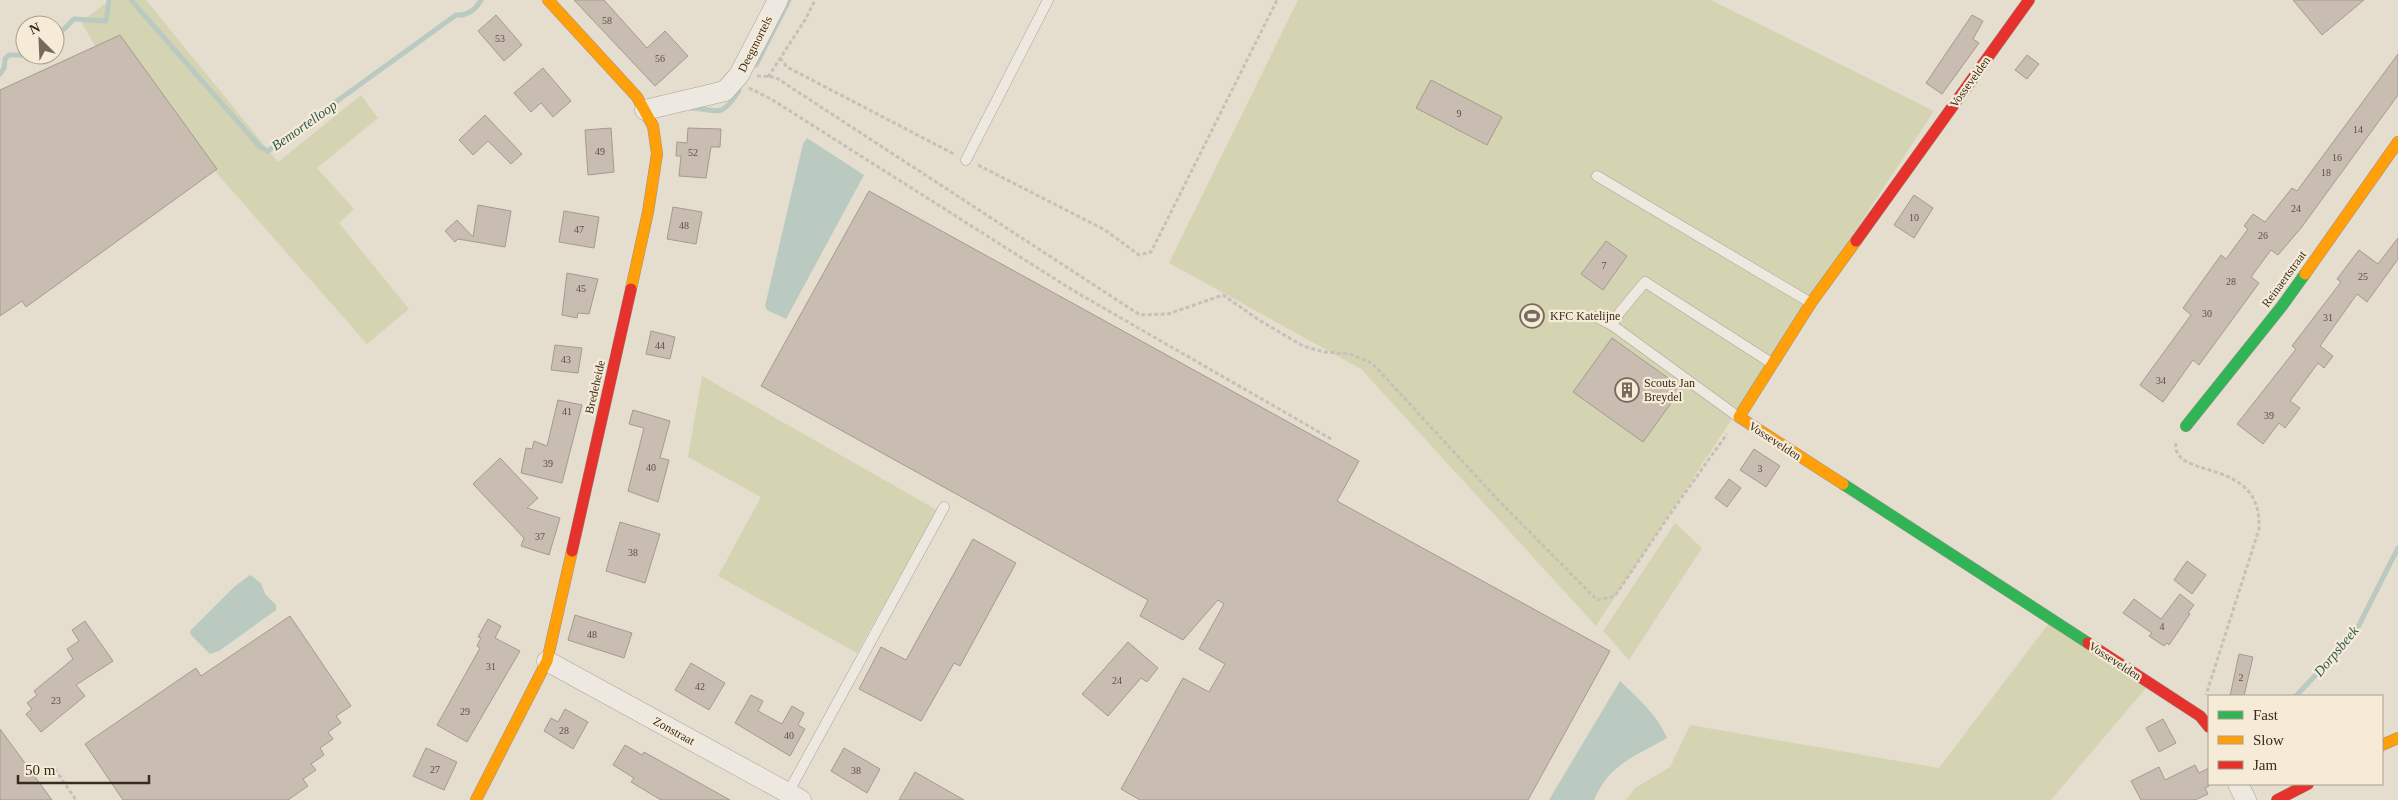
<svg xmlns="http://www.w3.org/2000/svg" width="2398" height="800" font-family="'Times New Roman',serif">
  <style>
    .green { fill: #d5d4b2 }
    .water { fill: #bacac0 }
    .lines { fill: none; stroke-linecap: round; stroke-linejoin: round }
    .stream { stroke: #bacac0; stroke-width: 5 }
    .building { fill: #c9bcb0; stroke: #a59a8e }
    .lane-casing { stroke: #aaa398; stroke-width: 11 }
    .street-casing { stroke: #aaa398; stroke-width: 21 }
    .fast-casing { stroke: #9a9288; stroke-width: 12 }
    .slow-casing { stroke: #9a9288; stroke-width: 12 }
    .jam-casing { stroke: #9a9288; stroke-width: 12 }
    .path { stroke: #c6c0b8; stroke-width: 3; stroke-dasharray: 4 2.5; stroke-linecap: butt }
    .lane { stroke: #ede9e1; stroke-width: 10 }
    .street { stroke: #ede9e1; stroke-width: 20 }
    .fast { stroke: #30b455; stroke-width: 11 }
    .slow { stroke: #ff9f0a; stroke-width: 11 }
    .jam { stroke: #e5322d; stroke-width: 11 }
    .labels { text-anchor: middle; stroke-width: 4.5; stroke-linejoin: round; paint-order: stroke }
    .number-label { font-size: 10px; fill: #5e4f43 }
    .street-label { font-size: 12px; fill: #3a2b1f; stroke: #f5ebd6 }
    .poi-label { font-size: 12px; fill: #3a2b1f; stroke: #f5ebd6; text-anchor: start }
    .water-label { font-size: 14px; font-style: italic; fill: #2f5955; stroke: #f5ebd6 }
  </style>
  <rect width="100%" height="100%" fill="#e5decf"/>
  <!-- green -->
  <path class="green" d="M110 0H146L278 162 361 95 378 118 317 168 354 209 339 223 409 309 367 344 219 176 120 38 97 49 81 22Z
    M1298 0H1711L1934 111 1596 626 1361 369 1169 263Z
    M702 376 937 510 857 653 718 576 761 497 688 457Z
    M1675 523 1702 548 1629 660 1603 631Z
    M2049 623 2146 688 2051 800H1626L1635 788 1670 767 1690 725 1939 768Z"/>
  <!-- water -->
  <path class="water" d="M807 138 864 175 786 319 767 310 765 306 803 144Z
    M250 575 261 583 265 594 276 605V610L219 651 210 654 191 635 190 631 234 587Z
    M1620 681C1637 697 1658 716 1667 738 1636 756 1609 764 1594 800H1549Z"/>
  <g class="lines">
    <!-- stream -->
    <path class="stream" d="M131 0 260 147 268 151 456 15C468 16 476 9 481 0
      M55 38 74 19 106 21 109 0
      M29 55H30
      M756 65 789 0
      M0 74 4 68 5 59 9 55H25
      M690 108C718 109 720 120 739 91
      M2296 696 2355 633 2398 548"/>
  </g>
  <!-- building -->
  <path class="building" d="M574 0H604L647 48 665 31 688 56 655 86Z
    M2293 0H2364L2322 35Z
    M496 15 522 45 504 61 478 31Z
    M1972 15 1983 21 1973 39 1979 43 1942 94 1926 83Z
    M120 35 217 169 26 307 22 301 0 316V90Z
    M2398 54V95L2301 228 2278 255 2271 250 2251 277 2259 283 2199 365 2193 360 2163 402 2140 385 2191 315 2183 308 2221 255 2226 259 2248 229 2244 226 2253 214 2265 222 2292 188 2297 191Z
    M2027 55 2039 64 2027 79 2015 70Z
    M543 68 571 101 553 117 541 103 531 112 514 93Z
    M1431 80 1502 117 1487 145 1416 108Z
    M485 115 522 154 511 164 488 141 473 155 459 140Z
    M611 128 614 172 588 175 585 130Z
    M688 128 721 129 720 147H711L706 178 679 176 681 156H676L677 142 687 143Z
    M869 191 1359 461 1337 501 1610 651 1528 800H1140L1121 789 1183 678 1209 692 1225 664 1199 649 1224 604 1218 600 1183 640 1140 616 1148 600 761 386Z
    M1914 195 1933 208 1914 238 1894 225Z
    M478 205 511 211 505 247 458 239 455 242 445 231 457 220 473 237Z
    M673 207 702 212 696 244 667 239Z
    M564 211 599 217 594 248 559 242Z
    M2398 238V259L2367 302 2357 294 2320 346 2333 356 2324 368 2318 363 2290 401 2300 408 2285 428 2279 423 2263 444 2237 424 2296 349 2292 346 2341 282 2337 279 2359 250 2378 264Z
    M1606 241 1627 256 1603 290 1581 274Z
    M567 273 598 279 589 314 578 313 577 318 562 315Z
    M651 331 675 337 670 359 646 354Z
    M1612 338 1682 388 1643 442 1573 392Z
    M555 345 582 348 578 373 551 370Z
    M558 400 582 405 562 483 521 473 526 448 532 449 534 441 547 446Z
    M633 410 670 421 660 458 669 460 658 502 628 491 644 428 629 424Z
    M1754 449 1780 466 1766 487 1740 470Z
    M500 458 538 498 527 508 560 518 549 555 521 546 524 538 473 484Z
    M1729 479 1741 488 1727 507 1715 498Z
    M620 522 660 534 645 583 606 571Z
    M973 539 1016 563 960 666 954 663 921 721 859 689 881 647 906 660Z
    M2187 561 2206 575 2192 594 2174 580Z
    M2180 594 2194 605 2188 613 2190 614 2169 645 2167 643 2164 646 2149 636 2152 633 2123 613 2134 599 2161 619Z
    M575 615 632 633 624 658 568 640Z
    M290 616 351 706 336 716 341 723 328 732 333 739 320 748 324 755 311 764 316 770 303 779 308 786 288 800H123L85 744 196 668 201 676Z
    M488 619 501 626 495 638 520 651 467 742 437 725 480 648 477 646 481 638 478 637Z
    M85 621 113 661 76 685 85 696 41 732 26 714 32 709 27 703 37 695 34 691 73 659 67 649 79 641 72 630Z
    M1128 642 1158 668 1147 682 1141 678 1108 716 1082 694Z
    M2239 654 2253 657 2244 696H2230Z
    M691 663 725 683 709 710 675 690Z
    M751 695 763 701 758 711 782 724 792 706 804 713 798 725 805 729 790 756 735 723Z
    M565 709 588 722 573 749 544 731 551 718 558 722Z
    M2163 719 2176 743 2159 752 2146 728Z
    M0 729 52 800H0Z
    M625 745 642 755 644 752 730 800H661L631 782 634 778 613 765Z
    M426 748 457 762 444 790 413 776Z
    M844 748 880 769 867 793 831 771Z
    M2195 765 2199 773 2209 768V786L2205 788 2208 794 2195 800H2141L2131 781 2159 767 2165 780Z
    M915 772 964 800H899Z"/>
  <g class="lines">
    <!-- lane casing -->
    <g class="lane-casing">
      <path id="lane" d="M966 160 1048 0
        M1597 176 1811 303
        M1596 317 1612 325
        M1737 416 1612 325 1620 312 1645 282 1773 364
        M788 793 944 507"/>
    </g>
    <!-- street casing -->
    <g class="street-casing">
      <path id="street" d="M645 110 725 91 739 75 778 0
        M547 661 801 800
        M2238 784 2246 800"/>
    </g>
    <!-- fast casing -->
    <g class="fast-casing">
      <path id="fast" d="M2186 426 2282 306 2305 274
        M1843 484 2088 643"/>
    </g>
    <!-- slow casing -->
    <g class="slow-casing">
      <path id="slow" d="M548 0 637 97 653 126 657 154 648 212 631 289
        M2305 274 2398 142
        M1843 484 1739 417 1811 303 1856 241
        M2382 745 2398 738
        M476 800 547 661 572 551"/>
    </g>
    <!-- jam casing -->
    <g class="jam-casing">
      <path id="jam" d="M1856 241 2029 0
        M572 551 631 289
        M2088 643 2200 716 2209 727
        M2277 800 2308 784"/>
    </g>
    <!-- path -->
    <path class="path" d="M780 58 787 67 954 154
      M757 76 775 77 1140 315 1168 314 1223 295 1259 320 1303 346 1324 352 1350 354 1372 363 1499 501 1597 600 1615 596 1675 507 1727 434
      M768 77 805 20 815 0
      M749 88 771 99 1074 291 1333 440
      M978 165 1105 230 1139 255 1151 252 1277 0
      M2176 443C2171 481 2263 455 2259 529L2206 695
      M55 769 76 800"/>
    <!-- lane -->
    <use href="#lane" class="lane"/>
    <!-- street -->
    <use href="#street" class="street"/>
    <!-- fast -->
    <use href="#fast" class="fast"/>
    <!-- slow -->
    <use href="#slow" class="slow"/>
    <!-- jam -->
    <use href="#jam" class="jam"/>
  </g>
  <!-- icons -->
  <defs>
    <g id="stadium-ring" transform="scale(1.25)"><circle r="9.5" fill="#f5ebd6" stroke="#766a5d" stroke-width="1.5"/><path d="M0-5a6.5 5 0 1 0 0 10a6.5 5 0 1 0 0-10ZM-3.5-1.8h7v3.6h-7Z" fill="#766a5d"/></g>
    <g id="building-ring" transform="scale(1.25)"><circle r="9.5" fill="#f5ebd6" stroke="#766a5d" stroke-width="1.5"/><path d="M-4-6H4V6H1V3H-1V6H-4ZM-2.5-4.3h1.7v1.8h-1.7ZM.8-4.3h1.7v1.8H.8ZM-2.5-1h1.7V.8h-1.7ZM.8-1h1.7V.8H.8Z" fill="#766a5d"/></g>
  </defs>
  <g fill-rule="evenodd">
    <use href="#stadium-ring" x="1532" y="316"/>
    <use href="#building-ring" x="1627" y="390"/>
  </g>
  <g class="labels">
    <!-- number labels -->
    <g class="number-label">
      <text x="607" y="24">58</text>
      <text x="500" y="42">53</text>
      <text x="660" y="62">56</text>
      <text x="1459" y="117">9</text>
      <text x="2358" y="133">14</text>
      <text x="600" y="155">49</text>
      <text x="693" y="156">52</text>
      <text x="2337" y="161">16</text>
      <text x="2326" y="176">18</text>
      <text x="2296" y="212">24</text>
      <text x="1914" y="221">10</text>
      <text x="684" y="229">48</text>
      <text x="579" y="233">47</text>
      <text x="2263" y="239">26</text>
      <text x="1604" y="269">7</text>
      <text x="2363" y="280">25</text>
      <text x="2231" y="285">28</text>
      <text x="581" y="292">45</text>
      <text x="2207" y="317">30</text>
      <text x="2328" y="321">31</text>
      <text x="660" y="349">44</text>
      <text x="566" y="363">43</text>
      <text x="2161" y="384">34</text>
      <text x="567" y="415">41</text>
      <text x="2269" y="419">39</text>
      <text x="548" y="467">39</text>
      <text x="651" y="471">40</text>
      <text x="1760" y="472">3</text>
      <text x="540" y="540">37</text>
      <text x="633" y="556">38</text>
      <text x="2162" y="630">4</text>
      <text x="592" y="638">48</text>
      <text x="491" y="670">31</text>
      <text x="2241" y="681">2</text>
      <text x="1117" y="684">24</text>
      <text x="700" y="690">42</text>
      <text x="56" y="704">23</text>
      <text x="465" y="715">29</text>
      <text x="564" y="734">28</text>
      <text x="789" y="739">40</text>
      <text x="435" y="773">27</text>
      <text x="856" y="774">38</text>
    </g>
    <!-- street labels -->
    <g class="street-label">
      <text transform="translate(755 44) rotate(-63)" y="4">Deegmortels</text>
      <text transform="translate(1970 82) rotate(-54)" y="4">Vossevelden</text>
      <text transform="translate(2284 279) rotate(-54)" y="4">Reinaertstraat</text>
      <text transform="translate(595 387) rotate(-77)" y="4">Bredeheide</text>
      <text transform="translate(1775 441) rotate(33)" y="4">Vossevelden</text>
      <text transform="translate(2115 661) rotate(33)" y="4">Vossevelden</text>
      <text transform="translate(674 731) rotate(29)" y="4">Zonstraat</text>
    </g>
    <!-- poi labels -->
    <g class="poi-label">
      <text x="1550" y="320">KFC Katelijne</text>
      <text x="1644" y="387">Scouts Jan<tspan x="1644" dy="14">Breydel</tspan></text>
    </g>
    <!-- water labels -->
    <g class="water-label">
      <text transform="translate(304 125) rotate(-35)" y="5">Bemortelloop</text>
      <text transform="translate(2336 651) rotate(-50)" y="5">Dorpsbeek</text>
    </g>
  </g>
  <!-- legend -->
  <rect x="2208" y="695" width="175" height="90" fill="#f5ebd6" stroke="#aa9e8d"/>
  <rect x="2218" y="711" width="25" height="8" fill="#30b455" stroke="#aa9e8d"/>
  <text x="2253" y="720" font-size="15" fill="#3a2b1f">Fast</text>
  <rect x="2218" y="736" width="25" height="8" fill="#ff9f0a" stroke="#aa9e8d"/>
  <text x="2253" y="745" font-size="15" fill="#3a2b1f">Slow</text>
  <rect x="2218" y="761" width="25" height="8" fill="#e5322d" stroke="#aa9e8d"/>
  <text x="2253" y="770" font-size="15" fill="#3a2b1f">Jam</text>
  <!-- north arrow -->
  <g transform="translate(40 40) rotate(336)"><circle r="24" fill="#f5ebd6" stroke="#aa9e8d"/>
  <path d="M0-4L9 19L0 12L-9 19Z" fill="#766a5d"/>
  <text y="-8" font-size="14" font-weight="bold" text-anchor="middle" fill="#3a2b1f">N</text>
  </g>
  <!-- scale -->
  <path d="M18 775v8h131v-8" fill="none" stroke="#3a2b1f" stroke-width="2.5"/>
  <text x="25" y="775" font-size="15" fill="#3a2b1f" stroke="#f5ebd6" stroke-width="4" paint-order="stroke">50 m</text>
</svg>
